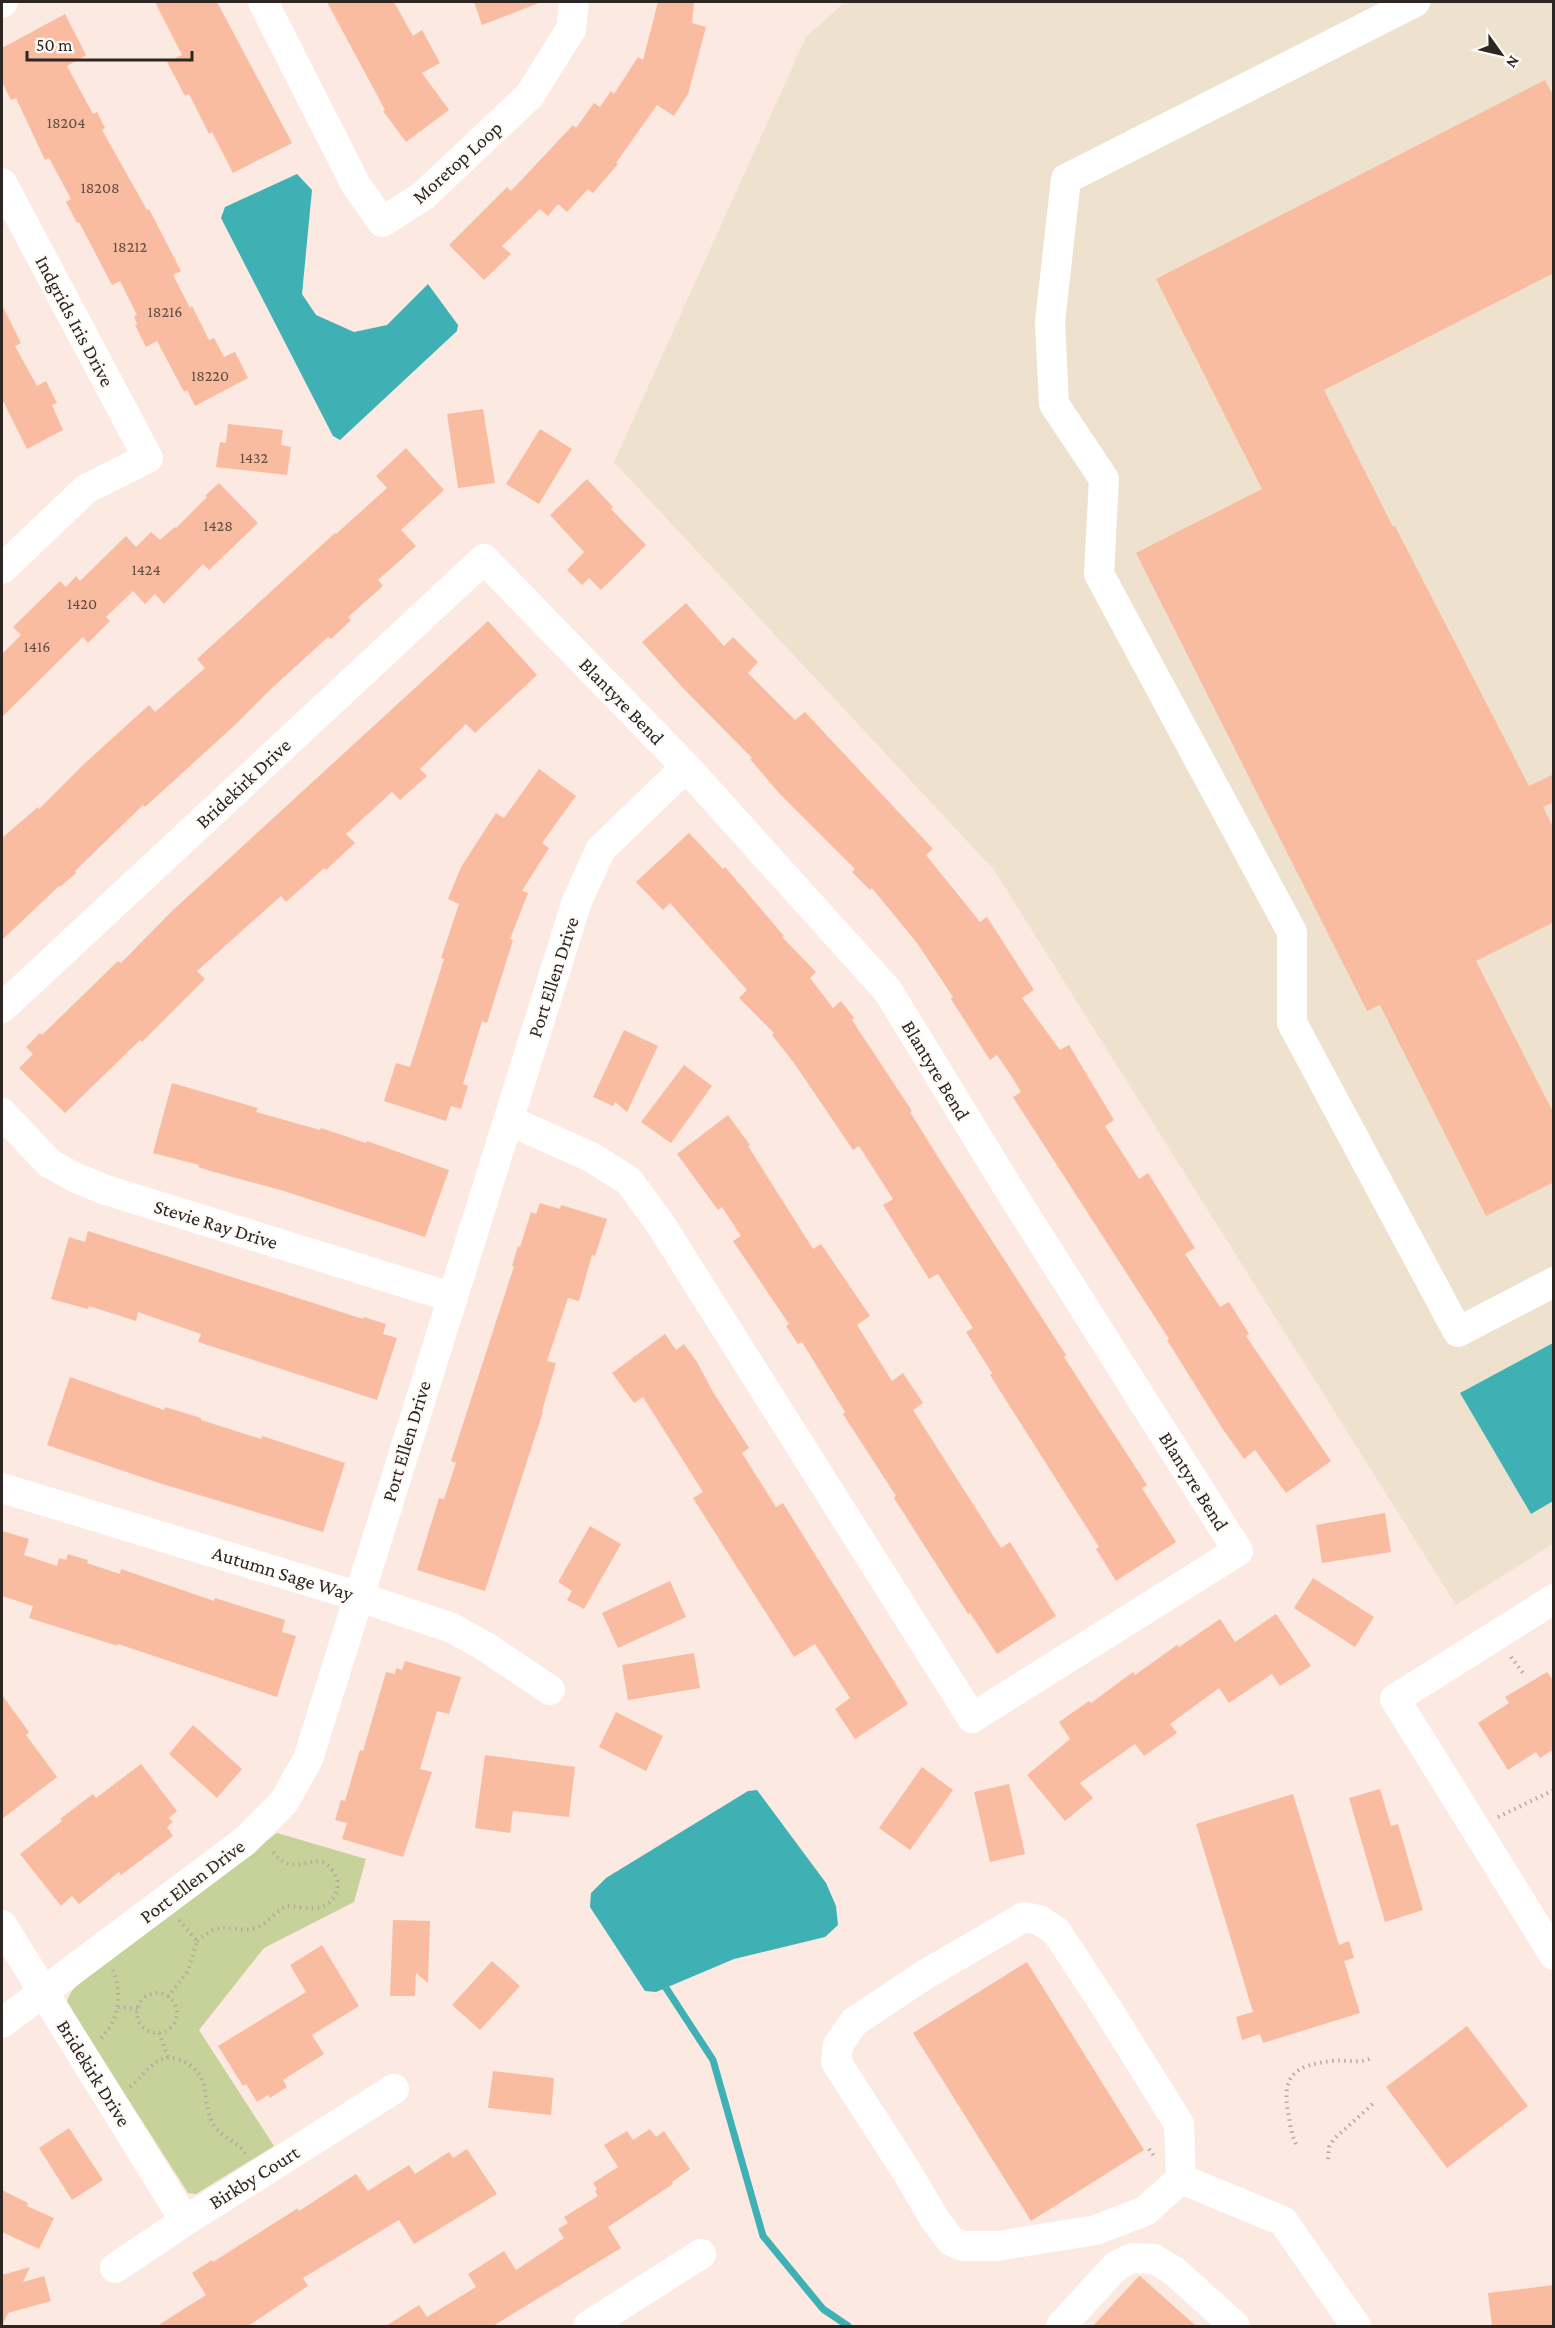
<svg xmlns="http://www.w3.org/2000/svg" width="1555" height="2328" font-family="'Crimson Pro',serif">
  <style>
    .industrial { fill: #eee2ce }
    .green { fill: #c6d29a }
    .water { fill: #3fb1b5 }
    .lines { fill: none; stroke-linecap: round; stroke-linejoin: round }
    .stream { stroke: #3fb1b5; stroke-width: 7 }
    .building { fill: #f9bca1 }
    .path { stroke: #b7a8a2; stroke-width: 4; stroke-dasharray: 1.5 4.5; stroke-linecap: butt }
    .minor { stroke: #fff; stroke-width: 30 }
    .labels { text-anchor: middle; stroke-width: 4.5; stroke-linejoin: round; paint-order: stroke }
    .number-label { font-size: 16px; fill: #604c42 }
    .street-label { font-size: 20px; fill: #2d2622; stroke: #fefaf8 }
  </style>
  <rect width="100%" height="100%" fill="#fce9e1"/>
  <!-- industrial -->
  <path class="industrial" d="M845 2H1553V1544L1456 1605 994 870 614 462 806 37Z"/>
  <!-- green -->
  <path class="green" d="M277 1833 366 1859 354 1902 264 1948 199 2030 274 2146 196 2194 188 2193 67 2003C69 1989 81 1983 91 1974Z"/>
  <!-- water -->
  <path class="water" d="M297 174 312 190 302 294 316 315 354 332 387 325 428 284 458 325 457 331 340 440 333 436 221 218 225 207Z
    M1553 1343V1501L1531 1514 1460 1393Z
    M757 1790 826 1883 836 1906 838 1925 825 1937 734 1959 656 1992 645 1991 590 1907 591 1893 606 1878 748 1791Z"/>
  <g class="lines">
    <!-- stream -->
    <path class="stream" d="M666 1988 713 2060 763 2236 823 2309 848 2326"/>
  </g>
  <!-- building -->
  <path class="building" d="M155 2H217L292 143 233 173 212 132 209 134 189 94 185 96 167 62 182 55Z
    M327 2H394L413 36 422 30 440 63 422 73 449 110 406 142 383 111 385 110Z
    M474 2H539V3L482 25Z
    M658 2H694L692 23 706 27 688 94 674 116 657 105 616 163 618 164 593 193 588 189 567 212 558 204 548 216 540 209 502 246 511 254 484 280 449 245 507 187 511 191 573 125 576 128 594 103 600 107 611 91 614 94 638 57 643 60Z
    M65 14 86 55 67 66 93 114 97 112 105 128 102 130 147 210 149 209 181 271 173 275 190 308 192 306 209 340 214 338 224 357 235 352 248 378 195 406 187 390 184 392 157 341 146 347 135 325 137 324 134 316 137 315 120 281 112 285 79 222 77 223 66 202 71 199 49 158 45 160 16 98 11 100 2 82V48Z
    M1545 80 1554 97V273L1324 390 1393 527 1395 526 1529 786 1554 774V802L1543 807 1554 829V922L1476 961 1554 1114V1182L1486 1216 1380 1005 1367 1011 1136 553 1262 489 1156 279Z
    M2 305 21 343 15 346 37 386 46 381 57 403 52 405 63 430 27 449 2 399Z
    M483 409 495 483 458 488 447 414Z
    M228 424 283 430 281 445 291 447 287 475 216 467 220 442 226 443Z
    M540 429 572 449 539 504 506 484Z
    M406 448 444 490 401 530 416 546 378 580 383 586 348 617 351 620 331 639 328 637 272 688 236 724 145 807 143 805 75 871 76 873 60 887 59 886 2 940V838L38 807 39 809 84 764 149 705 155 712 205 668 197 659 335 533 336 534 387 488 376 476Z
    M587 479 613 507 611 509 646 545 601 590 589 578 582 585 567 570 584 552 550 515Z
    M219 483 258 523 209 570 203 564 164 604 155 594 145 604 133 591 106 617 110 621 88 643 83 637 2 717V654L21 635 13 627 60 581 66 587 76 576 80 581 126 536 136 547 151 532 160 540 175 527 176 528 207 497 205 496Z
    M686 603 724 646 733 637 758 662 748 673 795 720 805 712 933 849 926 855 980 922 987 917 1034 990 1022 998 1060 1050 1069 1045 1114 1120 1105 1126 1139 1179 1148 1173 1195 1248 1185 1254 1220 1307 1229 1302 1249 1334 1246 1336 1331 1461 1286 1493 1255 1450 1244 1459 1222 1428 1167 1340 1169 1339 1013 1097 1021 1092 1012 1077 997 1055 990 1060 979 1043 951 999 953 997 917 943 872 888 870 890 852 872 855 869 779 793 750 759 752 758 682 687 642 642Z
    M488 621 537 675 475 733 466 724 420 769 427 776 400 800 392 792 346 834 355 843 326 870 324 868 286 902 281 896 197 971 205 979 142 1042 140 1040 65 1113 19 1068 33 1054 26 1047 40 1033 42 1035 118 961 121 963 172 911Z
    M539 769 576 796 542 843 549 848 522 891 528 893 510 939 513 940 487 1023 482 1021 463 1084 468 1086 461 1109 451 1106 446 1121 384 1101 396 1063 410 1067 444 959 441 958 459 904 448 899 461 867 496 813 504 818Z
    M689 833 723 869 725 867 784 936 782 937 816 972 810 978 833 1008 841 1001 854 1018 852 1020 912 1111 910 1112 938 1157 1053 1335 1066 1355 1064 1357 1147 1485 1142 1488 1176 1542 1116 1581 1096 1549 1099 1547 990 1375 992 1373 966 1332 973 1328 938 1274 929 1279 883 1205 893 1199 859 1146 853 1150 794 1063 772 1035 774 1033 739 998 747 990 670 903 663 910 636 882Z
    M624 1030 658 1046 627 1112 615 1102 613 1106 593 1097Z
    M684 1065 712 1086 671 1143 641 1122Z
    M172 1083 258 1108 256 1112 320 1130 321 1128 366 1143 367 1141 449 1170 425 1237 284 1191 214 1172 198 1167 199 1165 153 1153Z
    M728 1115 750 1145 748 1146 813 1249 821 1244 870 1316 857 1325 892 1381 903 1373 923 1403 913 1410 1001 1548 1010 1542 1056 1616 997 1654 970 1613 968 1614 894 1498 896 1496 843 1414 845 1412 802 1342 798 1344 786 1326 789 1324 733 1241 741 1236 722 1207 718 1210 677 1154Z
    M540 1203 560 1209 561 1205 607 1219 595 1256 592 1255 579 1301 568 1298 547 1361 556 1363 542 1411 543 1412 485 1591 417 1570 439 1498 444 1499 456 1463 451 1461 514 1266H512L518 1246 520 1247 531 1212 536 1214Z
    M88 1231 363 1319 364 1317 386 1324 383 1334 397 1338 377 1400 198 1342 201 1334 138 1312 136 1321 89 1306 88 1309 51 1299 69 1237 85 1242Z
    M665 1334 676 1350 684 1344 697 1362 713 1392 749 1448 742 1453 776 1507 783 1503 908 1704 855 1739 835 1709 850 1698 815 1644 794 1657 693 1498 703 1492 643 1397 634 1403 612 1373Z
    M70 1377 164 1410 165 1407 201 1418V1420L261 1439 262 1436 345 1463 323 1532 159 1483 47 1445Z
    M1385 1513 1391 1552 1322 1563 1316 1525Z
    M590 1526 621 1544 584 1609 567 1600 572 1591 558 1582Z
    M2 1531 29 1539 24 1555 57 1566 59 1558 66 1560 68 1554 88 1560 87 1563 120 1574 121 1569 214 1601 215 1598 285 1620 282 1632 296 1636 277 1697 118 1644V1646L29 1618 33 1606 2 1596Z
    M1313 1578 1374 1617 1355 1647 1294 1608Z
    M670 1581 686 1617 618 1648 602 1613Z
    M1276 1614 1311 1666 1280 1686 1272 1674 1229 1703 1219 1688 1170 1724 1177 1733 1144 1756 1135 1744 1080 1783 1093 1798 1065 1821 1027 1775 1070 1739 1059 1722 1089 1701 1091 1703 1133 1672 1135 1675 1177 1645 1179 1647 1220 1619 1235 1642Z
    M694 1653 700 1688 628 1700 622 1665Z
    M405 1661 461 1677 449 1714 437 1711 420 1769 432 1772 403 1857 342 1839 347 1823 335 1820 341 1800 345 1801 360 1750 363 1751 386 1672 395 1674 396 1668 402 1670Z
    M1547 1672 1554 1681V1749L1540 1758 1536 1752 1508 1770 1478 1723 1509 1703 1505 1697Z
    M2 1695 29 1732 26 1735 57 1777 2 1819Z
    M616 1712 663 1736 646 1771 599 1747Z
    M193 1725 242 1769 217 1798 169 1754Z
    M485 1755 575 1767 569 1817 513 1811 510 1833 475 1828Z
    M141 1764 177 1811 169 1818 173 1822 167 1827 173 1836 121 1875 119 1872 79 1904 72 1896 61 1906 20 1854 62 1821 60 1819 93 1794 96 1798Z
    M922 1767 953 1790 910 1850 879 1828Z
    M1009 1784 1025 1854 990 1862 974 1792Z
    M1380 1789 1391 1826 1398 1824 1423 1910 1385 1922 1349 1798Z
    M1293 1794 1339 1945 1349 1941 1354 1958 1344 1961 1360 2013 1263 2043 1260 2034 1242 2040 1236 2017 1253 2012 1196 1824Z
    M393 1920 430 1921 428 1983 416 1973 415 1996H390Z
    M322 1945 359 2006 312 2035 324 2054 283 2080 287 2087 270 2098 268 2095 257 2102 246 2084 243 2086 218 2046 306 1992 290 1965Z
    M492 1961 520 1986 480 2030 452 2005Z
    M1027 1962 1144 2150 1031 2221 913 2033Z
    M1467 2026 1528 2106 1447 2168 1386 2087Z
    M493 2071 554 2078 551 2115 488 2108Z
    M69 2128 103 2180 72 2200 39 2148Z
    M650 2129 656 2137 664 2131 690 2169 672 2182 673 2184 608 2227 621 2248 493 2326H386L419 2305 427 2317 476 2287 468 2274 504 2251 516 2270 564 2238 558 2229 568 2223 564 2217 598 2196 595 2191 597 2189 593 2183 618 2167 604 2145 627 2131 633 2140Z
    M467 2149 497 2194 414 2244 399 2220 303 2278 308 2286 248 2326H157L206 2295 192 2273 212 2260 213 2262 298 2208 299 2211 356 2174 368 2191 409 2165 415 2174 449 2152 453 2158Z
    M2 2190 28 2203 27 2206 54 2218 39 2249 2 2232Z
    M30 2267 23 2282 44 2276 51 2301 8 2313 2 2326V2275Z
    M1139 2276H1140L1196 2326H1093Z
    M1554 2285V2326H1492L1488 2293Z"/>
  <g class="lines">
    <!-- path -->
    <path class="path" d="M1511 1657 1523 1673
      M1498 1817 1554 1790
      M197 1941C226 1916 230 1935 255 1928 267 1924 275 1912 286 1906 303 1906 322 1915 334 1897 338 1890 339 1882 335 1875 322 1850 307 1868 289 1864 281 1862 276 1856 271 1849
      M137 2013a20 20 0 1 1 40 0a20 20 0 1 1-40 0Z
      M168 1997 188 1971 197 1941 179 1920
      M118 2007 137 2009
      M159 2033 168 2057
      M101 2038C120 2018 122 1995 113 1970
      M130 2087C150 2070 157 2048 187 2063 195 2068 201 2075 204 2084 207 2098 206 2111 213 2124 221 2138 238 2140 246 2155
      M1296 2144C1291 2134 1290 2122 1288 2112 1281 2074 1297 2065 1332 2061 1347 2059 1360 2065 1373 2057
      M1149 2149 1154 2156
      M1328 2159 1329 2147 1334 2139 1376 2101"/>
    <!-- minor -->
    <path class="minor" d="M263 2 356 185 382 222 423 196 530 95 571 29 574 2
      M1415 2 1066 179 1050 322 1054 404 1104 479 1099 574 1292 932V1023L1458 1332 1554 1282
      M2 3 3 2
      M2 183 148 458 86 489 2 569
      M2 1008 484 559 686 767 888 991 1007 1186 1238 1551 972 1718 661 1225 629 1181 591 1157 508 1120
      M2 1113 49 1163 76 1178 106 1190 451 1297
      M2 1488 357 1596 452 1628 486 1647 550 1690
      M1554 1599 1395 1699 1554 1955
      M2 1925 185 2221
      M2 2023 245 1841 284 1802 308 1759 577 901 601 849 686 767
      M1181 2179 1179 2124 1108 2010 1056 1931 1039 1920 1024 1917 926 1974 854 2022 838 2045 836 2062 907 2172 934 2218 951 2241 963 2246H997L1096 2230 1145 2211 1181 2179 1283 2221 1356 2326
      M115 2268 185 2221 394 2089
      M588 2326 701 2254
      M1061 2326 1116 2266 1132 2258 1154 2259 1174 2271 1235 2326"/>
  </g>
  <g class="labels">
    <!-- number labels -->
    <g class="number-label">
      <text x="66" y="128">18204</text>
      <text x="100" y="193">18208</text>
      <text x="130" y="252">18212</text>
      <text x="165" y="317">18216</text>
      <text x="210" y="381">18220</text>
      <text x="254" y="463">1432</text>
      <text x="218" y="531">1428</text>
      <text x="146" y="575">1424</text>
      <text x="82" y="609">1420</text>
      <text x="37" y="652">1416</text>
    </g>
    <!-- street labels -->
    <g class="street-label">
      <text transform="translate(457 162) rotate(-42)" y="7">Moretop Loop</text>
      <text transform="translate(75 321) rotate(62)" y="7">Indgrids Iris Drive</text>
      <text transform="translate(622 701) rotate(46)" y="7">Blantyre Bend</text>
      <text transform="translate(243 783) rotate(-43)" y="7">Bridekirk Drive</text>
      <text transform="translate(553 977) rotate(-72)" y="7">Port Ellen Drive</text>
      <text transform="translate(936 1070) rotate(59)" y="7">Blantyre Bend</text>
      <text transform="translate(216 1224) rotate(17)" y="7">Stevie Ray Drive</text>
      <text transform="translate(406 1441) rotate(-73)" y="7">Port Ellen Drive</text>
      <text transform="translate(1194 1481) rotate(58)" y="7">Blantyre Bend</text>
      <text transform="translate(283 1573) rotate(17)" y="7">Autumn Sage Way</text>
      <text transform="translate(192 1881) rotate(-37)" y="7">Port Ellen Drive</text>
      <text transform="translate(94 2073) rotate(58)" y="7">Bridekirk Drive</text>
      <text transform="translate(254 2177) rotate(-32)" y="7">Birkby Court</text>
    </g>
  </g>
  <!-- border -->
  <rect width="1555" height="2328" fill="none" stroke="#2d2622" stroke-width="6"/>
  <!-- north arrow -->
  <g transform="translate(1501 54) rotate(124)" stroke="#fefaf8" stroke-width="4.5" paint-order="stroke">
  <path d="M0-4.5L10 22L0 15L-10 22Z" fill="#2d2622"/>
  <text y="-9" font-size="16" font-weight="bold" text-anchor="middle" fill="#2d2622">N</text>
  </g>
  <!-- scale -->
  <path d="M27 51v9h165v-9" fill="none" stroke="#2d2622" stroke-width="3"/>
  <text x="36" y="51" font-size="18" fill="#2d2622" stroke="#fefaf8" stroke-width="4.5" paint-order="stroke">50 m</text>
</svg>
